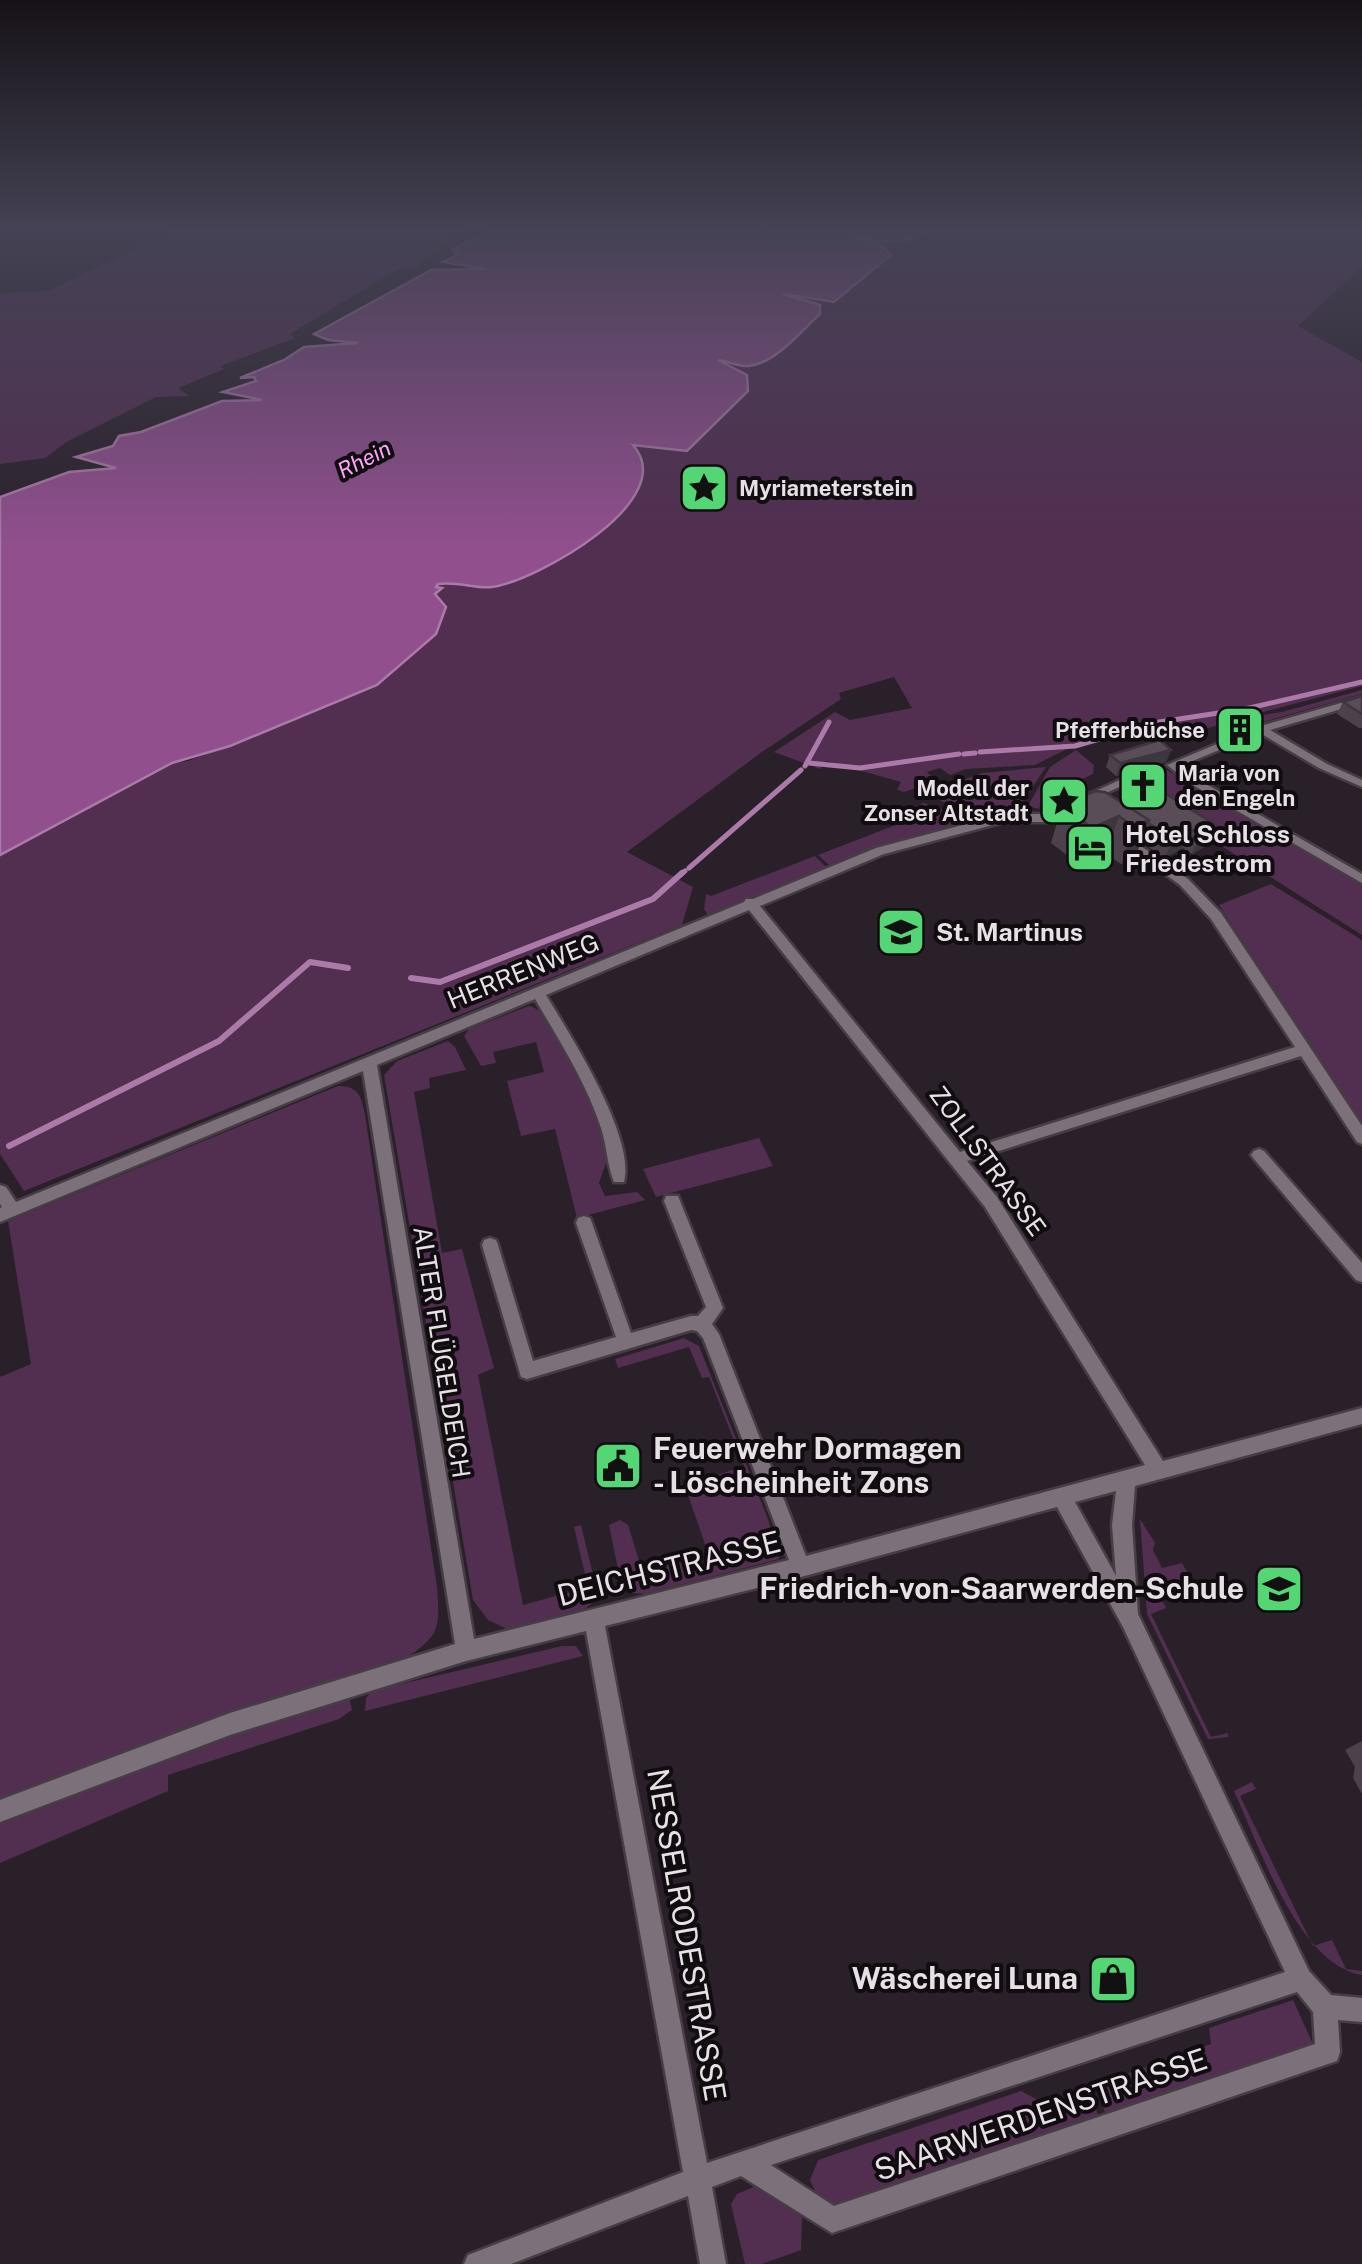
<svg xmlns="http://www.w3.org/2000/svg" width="1362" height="2264" font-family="'Public Sans',sans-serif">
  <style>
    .green { fill: #522e51 }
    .water { fill: #914f8e; stroke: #ab7aa8; stroke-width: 2.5 }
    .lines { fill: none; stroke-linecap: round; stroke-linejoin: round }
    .stream-far1 { stroke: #ab7aa8; stroke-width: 5 }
    .stream { stroke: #ab7aa8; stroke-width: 6 }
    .street-casing { stroke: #463d45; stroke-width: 5 }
    .street { fill: #7c707b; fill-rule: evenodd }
    .wall { fill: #4d424c }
    .shaded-wall { fill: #3e363e }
    .building { fill: #594d58; stroke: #3e363e; stroke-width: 2.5 }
    .labels { text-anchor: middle; stroke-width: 8; stroke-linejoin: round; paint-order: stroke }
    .far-water-label { font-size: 22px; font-style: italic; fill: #fea3f9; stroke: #100c10 }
    .far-poi-label { font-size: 22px; font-weight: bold; fill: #e7e0e6; stroke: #100c10; text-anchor: start }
    .poi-label { font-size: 25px; font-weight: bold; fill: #e7e0e6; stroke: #100c10; text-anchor: start }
    .street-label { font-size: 25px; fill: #e7e0e6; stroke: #100c10 }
    .near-poi-label { font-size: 30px; font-weight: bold; fill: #e7e0e6; stroke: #100c10; text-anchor: end }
    .near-street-label { font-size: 30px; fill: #e7e0e6; stroke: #100c10 }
  </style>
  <rect width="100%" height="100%" fill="#2a2029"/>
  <!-- green -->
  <path class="green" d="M175 229H465L419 262 420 267 398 269 290 334 295 338 221 366 224 369 178 388 189 396 156 397 68 441 45 458 0 464V293L48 291Z
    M930 229H1362V266L1298 326 1362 362V686L1241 718 1282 712 1362 690V694L1242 728 1226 723 1168 739 1149 729 1071 747 1035 765 966 769 950 775 940 768 927 772 936 781 904 792 897 790 901 782 826 761 820 769 774 752 835 712 850 720 912 708 894 677 839 693 841 699 762 752 627 852 693 887 682 925 24 1191 0 1154V855L171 763 188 761 267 731 433 594 437 584 458 581 489 588 540 571 585 544 632 445 687 451 717 417 725 364 716 360C726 361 736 366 747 366 778 365 801 326 819 305L780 294 833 302 891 255 848 236C877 242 905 249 930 229Z
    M1076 750 1094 765 1093 774 1042 798 1039 809 1028 806 1050 767Z
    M1046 767 1017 810 977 811 940 801 948 795 955 800 973 793 960 781 982 773Z
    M1167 770 1362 884V935L1139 794 1147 777Z
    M924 803 969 820 829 865 818 855 919 816 910 808Z
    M815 856 826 867 708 915 704 909 706 894 711 896Z
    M1271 884 1362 940V1123L1219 905Z
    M529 1006C559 1011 598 1120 611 1149L599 1183 605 1196 637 1192 645 1200 577 1218 555 1129 521 1136 507 1081 544 1072 536 1042 493 1052 496 1063 481 1066 464 1036 469 1029Z
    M448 1041 455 1047 466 1070 429 1078 430 1088 414 1092 442 1253 462 1249 494 1368 478 1375 523 1605 588 1587 574 1527 581 1525 596 1587 591 1604 585 1609 507 1629 488 1620 473 1600 384 1075 397 1061Z
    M338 1086C359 1086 361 1096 365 1115L437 1587C441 1632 438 1637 400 1662L140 1746 0 1801V1377L31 1364 8 1221Z
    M759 1138 773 1166 656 1197 643 1169Z
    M684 1338 699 1346 768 1519 779 1559 645 1594 633 1593 621 1584 609 1525 620 1520 628 1525 642 1570 664 1562 672 1566 708 1553 685 1486 744 1466 709 1377 702 1378 689 1347 618 1368 615 1359Z
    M1140 1519 1155 1543 1153 1550 1162 1568 1182 1563 1191 1579 1157 1590 1166 1608 1151 1614 1211 1737 1228 1733V1737L1208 1739 1147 1614Z
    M562 1646H576L583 1656 365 1711 366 1698 372 1691Z
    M344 1699 350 1700 352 1710 339 1719 168 1775V1791L0 1863V1823L146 1765Z
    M1252 1782 1256 1789 1240 1796 1313 1946 1332 1940 1346 1969 1362 1971V1975C1298 1965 1259 1845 1234 1791Z
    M1293 2000 1313 2044 1106 2115 1096 2089 1107 2081 1211 2044 1209 2028Z
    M1090 2090 1099 2118 837 2208 820 2201 810 2180 818 2160 1021 2091 1047 2105Z
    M756 2186 802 2217 801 2250 762 2264H745L731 2204 737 2194Z"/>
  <!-- water -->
  <path class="water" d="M494 229H931C904 249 878 240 848 236L881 245 891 255 834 302 783 294 820 305V314C801 331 776 363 749 366 739 367 728 361 718 360L747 375 748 391 687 451 633 445C682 500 536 581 492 587 476 589 457 581 438 584L436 587 442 588 435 594 446 607 436 634 377 685 230 746 172 763 0 855V497L69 472 116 468 76 457 113 446 119 436 141 432 222 401 262 400 223 392 256 381 254 377 240 378 284 360 304 347 358 343 328 340 314 334 431 270 485 269 443 262 457 255 453 250 457 247Z"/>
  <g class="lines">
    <!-- stream-far1 -->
    <path class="stream-far1" d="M980 752 1075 746 1159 722 1245 709 1362 682
      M964 754 975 753
      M809 763 860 768 959 754
      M805 766 829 722
      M689 868 801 770
      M679 876 685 871"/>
    <!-- stream -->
    <path class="stream" d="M411 978 440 982 653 899 682 873
      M9 1146 219 1041 310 962 348 968"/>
    <!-- street casing -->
    <g class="street-casing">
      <path id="street" d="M1362 697V703L1270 730 1327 764 1362 780V787L1319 768 1260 733 1183 765 1199 780 1362 874V883L1191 784 1167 765 1257 727Z
        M1122 779 1126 780V784L1086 802 1082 803 1076 800Z
        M1004 814H1077L1083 818 1077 822H1004L884 854 760 906 960 1152 1295 1047 1211 919 1180 885 1118 840 1120 837H1128L1188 879 1221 913 1362 1126V1144L1357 1142 1301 1056 967 1161 997 1197 1163 1461 1362 1408V1424L1135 1486 1132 1525 1138 1614 1309 1971 1331 1995 1362 1998V2022L1338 2020 1340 2052 1337 2061 1328 2064 832 2233 741 2176 712 2187 726 2264H700L688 2196 511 2264H464L468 2255 683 2172 586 1631 466 1661 230 1735 0 1822V1800L230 1713 455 1644 363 1071 0 1222V1208L2 1207 0 1204V1185L6 1187 16 1202 744 902 746 899H753L876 848ZM749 910 985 1207 1145 1465 806 1556 719 1334 712 1324 723 1308 678 1196H666L664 1201 706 1307 698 1316H691L631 1333 592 1223 590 1218 584 1216 578 1218 576 1223 616 1337 533 1361 498 1245 496 1240 490 1238 484 1240 482 1245 521 1377 527 1379 691 1330 697 1331 703 1338 789 1560 474 1639 377 1065 535 999C559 1040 586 1082 601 1128 607 1146 607 1165 614 1182H624C636 1137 570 1035 546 995ZM1116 1491 1112 1525 1116 1576 1075 1502ZM1057 1507 1123 1627 1285 1972 707 2163 605 1626 801 1577ZM1297 1992 1313 2012 1315 2044 834 2206 771 2165Z
        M1259 1149 1264 1151 1362 1263V1282L1356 1280 1254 1159 1251 1155 1254 1151Z"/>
    </g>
    <!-- street -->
    <use href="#street" class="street"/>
  </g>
  <!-- wall -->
  <path class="wall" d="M1362 696V728H1359L1337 714 1343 702Z
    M1171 750 1166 762 1116 776 1106 767 1110 755Z
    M1132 774H1164L1159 786 1156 788 1217 826 1208 845 1192 854 1183 848 1165 858 1141 842 1135 858 1121 864 1106 854 1080 865 1051 843 1062 805 1119 801 1135 793 1128 787Z
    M1362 1741V1794L1353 1778 1355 1767 1345 1750Z"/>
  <!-- shaded-wall -->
  <path class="shaded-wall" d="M1171 750 1166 762 1116 776 1120 763Z
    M1164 774 1159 786 1138 795 1142 782Z
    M1119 816 1106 854 1080 865 1092 828Z
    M1149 820 1135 858 1121 864 1134 827Z
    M1217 826 1208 845 1192 854 1200 835Z
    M1191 829 1183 848 1165 858 1173 838Z"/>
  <!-- building -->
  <path class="building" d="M1362 696V714L1343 702Z
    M1160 740 1171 750 1120 763 1110 755Z
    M1154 767 1164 774 1142 782 1132 774Z
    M1152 785 1217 826 1200 835 1191 829 1173 838 1148 823 1149 820 1119 801Z
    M1095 791 1105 792 1149 820 1134 827 1119 816 1092 828 1062 805Z"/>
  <!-- sky -->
  <linearGradient id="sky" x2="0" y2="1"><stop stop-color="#171217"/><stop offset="0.42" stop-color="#444254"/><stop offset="1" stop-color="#444254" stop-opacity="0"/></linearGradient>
  <rect width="1362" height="546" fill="url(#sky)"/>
  <!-- icons -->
  <defs>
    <g id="sight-square" transform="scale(2.5)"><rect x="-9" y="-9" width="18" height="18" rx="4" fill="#53d673" stroke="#100c10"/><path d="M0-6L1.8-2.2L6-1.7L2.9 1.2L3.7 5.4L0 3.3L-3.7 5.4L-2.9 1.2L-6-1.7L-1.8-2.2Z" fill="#111"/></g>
    <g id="building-square" transform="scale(2.5)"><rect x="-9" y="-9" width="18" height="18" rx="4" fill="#53d673" stroke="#100c10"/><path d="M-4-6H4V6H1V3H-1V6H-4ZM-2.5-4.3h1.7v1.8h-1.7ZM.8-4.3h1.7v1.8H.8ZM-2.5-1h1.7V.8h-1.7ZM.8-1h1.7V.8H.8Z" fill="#111"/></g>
    <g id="church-square" transform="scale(2.5)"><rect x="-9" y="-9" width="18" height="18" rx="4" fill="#53d673" stroke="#100c10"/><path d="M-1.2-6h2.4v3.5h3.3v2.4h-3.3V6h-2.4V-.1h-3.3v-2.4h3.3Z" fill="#111"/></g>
    <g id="hotel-square" transform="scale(2.5)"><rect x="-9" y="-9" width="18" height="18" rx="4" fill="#53d673" stroke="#100c10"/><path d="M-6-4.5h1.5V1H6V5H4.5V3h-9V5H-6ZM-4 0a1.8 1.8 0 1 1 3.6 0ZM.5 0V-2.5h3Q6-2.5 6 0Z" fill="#111"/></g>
    <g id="school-square" transform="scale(2.5)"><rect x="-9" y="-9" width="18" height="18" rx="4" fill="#53d673" stroke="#100c10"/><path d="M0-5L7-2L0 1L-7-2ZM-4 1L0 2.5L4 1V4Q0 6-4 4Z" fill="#111"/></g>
    <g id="civic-square" transform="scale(2.5)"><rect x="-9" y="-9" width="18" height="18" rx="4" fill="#53d673" stroke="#100c10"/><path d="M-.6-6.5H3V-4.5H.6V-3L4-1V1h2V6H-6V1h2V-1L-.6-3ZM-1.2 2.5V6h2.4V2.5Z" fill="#111"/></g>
    <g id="shop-square" transform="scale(2.5)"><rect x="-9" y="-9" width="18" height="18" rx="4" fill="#53d673" stroke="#100c10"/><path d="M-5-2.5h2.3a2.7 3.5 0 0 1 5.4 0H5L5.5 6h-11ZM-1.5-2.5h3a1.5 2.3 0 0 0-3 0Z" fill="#111"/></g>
  </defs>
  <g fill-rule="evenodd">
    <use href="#sight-square" x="704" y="488"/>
    <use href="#building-square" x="1240" y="730"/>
    <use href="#church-square" x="1143" y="786"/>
    <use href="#sight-square" x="1064" y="801"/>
    <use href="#hotel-square" x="1090" y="848"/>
    <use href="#school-square" x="901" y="932"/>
    <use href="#civic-square" x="618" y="1466"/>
    <use href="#school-square" x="1279" y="1589"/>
    <use href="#shop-square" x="1113" y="1979"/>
  </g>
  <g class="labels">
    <!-- far-water labels -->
    <g class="far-water-label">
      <text transform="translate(364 459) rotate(-27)" y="8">Rhein</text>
    </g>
    <!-- far-poi labels -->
    <g class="far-poi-label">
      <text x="739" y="496">Myriameterstein</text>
      <text x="1205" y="738" text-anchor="end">Pfefferbüchse</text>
      <text x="1178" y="781">Maria von<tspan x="1178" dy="25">den Engeln</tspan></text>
      <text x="1029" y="796" text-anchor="end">Modell der<tspan x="1029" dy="25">Zonser Altstadt</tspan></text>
    </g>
    <!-- poi labels -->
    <g class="poi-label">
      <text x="1125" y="843">Hotel Schloss<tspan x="1125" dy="29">Friedestrom</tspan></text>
      <text x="936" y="941">St. Martinus</text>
    </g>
    <!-- street labels -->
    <g class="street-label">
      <text transform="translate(523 971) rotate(-22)" y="9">HERRENWEG</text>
      <text transform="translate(988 1161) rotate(54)" y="9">ZOLLSTRASSE</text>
      <text transform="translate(442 1352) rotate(81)" y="9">ALTER FLÜGELDEICH</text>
    </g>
    <!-- near-poi labels -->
    <g class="near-poi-label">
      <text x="653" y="1459" text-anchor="start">Feuerwehr Dormagen<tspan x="653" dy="34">- Löscheinheit Zons</tspan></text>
      <text x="1244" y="1599">Friedrich-von-Saarwerden-Schule</text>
      <text x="1078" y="1989">Wäscherei Luna</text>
    </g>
    <!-- near-street labels -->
    <g class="near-street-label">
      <text transform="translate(669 1569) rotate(-14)" y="10">DEICHSTRASSE</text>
      <text transform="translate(686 1935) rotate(80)" y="10">NESSELRODESTRASSE</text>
      <text transform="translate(1041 2115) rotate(-19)" y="10">SAARWERDENSTRASSE</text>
    </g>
  </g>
</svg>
